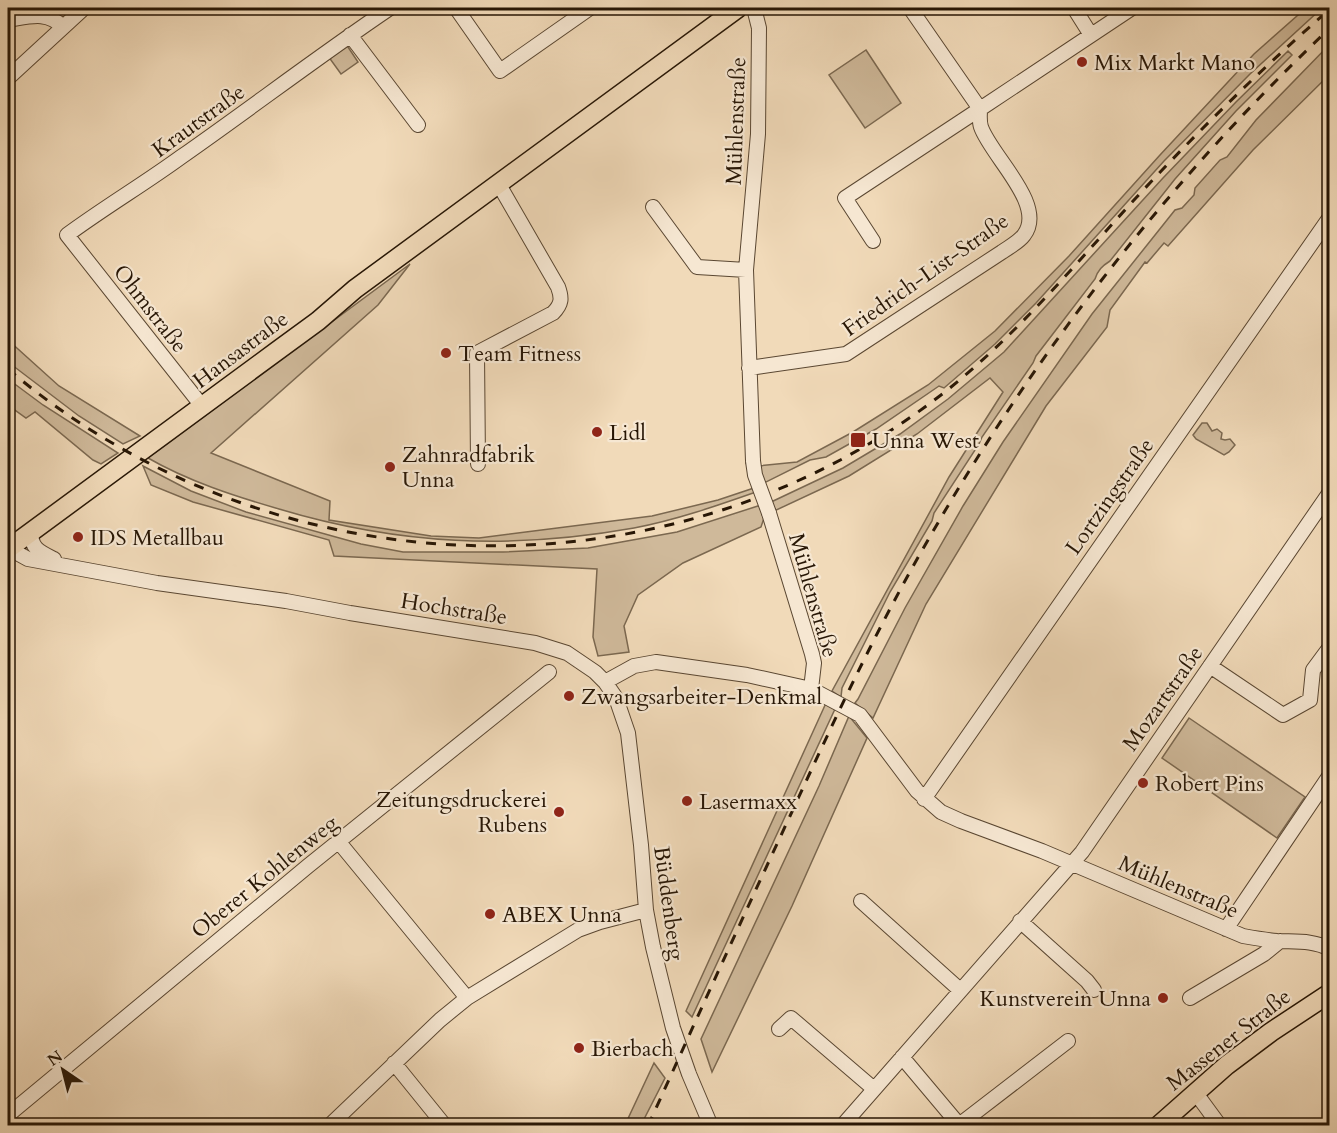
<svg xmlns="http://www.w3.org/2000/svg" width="1337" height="1133" font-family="Cardo,serif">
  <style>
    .green { fill: #cfb99a; stroke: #7b6850; stroke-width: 1.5 }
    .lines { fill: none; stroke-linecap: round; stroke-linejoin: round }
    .minor-casing { stroke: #5a4732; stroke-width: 16 }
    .major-casing { stroke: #271605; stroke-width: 21 }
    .minor { stroke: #f6e7d2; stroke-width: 14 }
    .major { stroke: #f1dab9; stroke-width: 18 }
    .rail { stroke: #271605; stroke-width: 3; stroke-dasharray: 10 10; stroke-linecap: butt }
    .minor-bridge-casing { stroke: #5a4732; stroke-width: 16; stroke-linecap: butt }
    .minor-bridge { stroke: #f6e7d2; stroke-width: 14 }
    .poi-dot { fill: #8f2418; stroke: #f6e7d2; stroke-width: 2 }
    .labels { text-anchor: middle; stroke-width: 4.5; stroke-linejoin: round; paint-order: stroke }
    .poi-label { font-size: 22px; fill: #271605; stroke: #f6e7d2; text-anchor: start }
    .street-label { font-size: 22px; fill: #271605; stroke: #f6e7d2 }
  </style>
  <rect width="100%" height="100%" fill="#f1dab9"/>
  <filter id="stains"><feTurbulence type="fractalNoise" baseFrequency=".00333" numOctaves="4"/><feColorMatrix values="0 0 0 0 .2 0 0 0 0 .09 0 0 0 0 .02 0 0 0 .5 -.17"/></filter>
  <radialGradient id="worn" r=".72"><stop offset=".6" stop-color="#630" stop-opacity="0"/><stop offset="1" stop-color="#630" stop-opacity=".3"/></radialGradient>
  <!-- green -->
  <path class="green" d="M1306 8H1322L1250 74 1164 161 1036 303 995 344 944 388 939 386 876 429 826 457 810 460 762 484 758 466 797 462 853 432 928 385 995 331 1069 256 1160 155 1254 54Z
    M346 44 358 62 341 74 328 56Z
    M1329 45V75L1253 150 1168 246 1164 243 1147 263 1145 262 1110 310 1107 327 1046 406 926 604 873 718 855 703 858 699 905 608 963 506 1003 442 1092 314 1175 210 1182 208 1194 195 1195 188 1220 160 1227 157 1256 120Z
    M866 50 901 103 865 128 829 75Z
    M1288 51 1292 55 1236 111 1175 179 1110 261C1102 266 1098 270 1095 279L1036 356 1033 363 982 437 979 444 934 513 932 521 890 592 842 688 841 697 832 691 949 477 1003 392 990 378 917 434 849 476 772 512 769 503 843 468 900 434 948 399 1004 352 1163 178 1236 102Z
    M410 264 378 305 211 453 330 501 329 520 431 536 479 538 652 516 718 500 754 488 756 492C716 506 676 520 634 528 511 550 399 545 279 509 234 496 188 481 148 458Z
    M8 340 59 386 140 436 123 444 79 416 8 362Z
    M8 379 43 405 118 453 101 464 93 460 35 412 26 418 8 405Z
    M1202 423H1207L1212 431 1217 429 1222 433 1221 439 1225 440 1230 439 1235 445 1229 452 1224 455 1196 439 1193 435Z
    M143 466 191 491 246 512 361 544 403 552H503L588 548 677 532 761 505 765 515 761 527 683 563 638 595 624 626 629 652 598 656 593 637 597 569 334 556 329 540 193 502 151 485Z
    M826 703 835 709 692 1017 686 1011Z
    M849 716 867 738 792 906 712 1072 701 1039 819 786Z
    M1189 718 1305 797 1277 838 1162 758Z
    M654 1063 665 1078 641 1125H625Z"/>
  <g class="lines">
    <!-- minor casing -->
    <g class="minor-casing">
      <path id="minor" d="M456 8 500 71 590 8
        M1074 8 1091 35
        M8 20C28 17 47 10 63 27
        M350 35 418 125
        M8 78 84 8
        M653 207 697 267 746 270
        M873 241 845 198 980 109 910 8
        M749 368 846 354 1002 252C1009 247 1019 242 1024 235 1047 205 991 156 981 127 979 121 980 115 980 109L1132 8
        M202 406 67 235C105 207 144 184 181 157 251 108 319 56 390 8
        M753 461 746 270 758 134 759 28 754 8
        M478 464 477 353 553 313C562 304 562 298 558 287L498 183
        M769 513 812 654 814 663 811 689
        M31 532C31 549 40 552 54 559
        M8 548 28 559 157 583 286 601 350 613 535 643 567 653 595 672 605 682 616 698 628 733 641 845 646 910 653 947 673 1028 689 1074 711 1126
        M1210 666 1283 715 1310 700 1313 670 1330 647
        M605 682 634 666 656 662 747 675 811 689 860 715 917 791 941 812 961 821 1042 851 1243 936C1254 938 1265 940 1277 941 1295 942 1313 940 1330 949
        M924 799 1330 217
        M338 841 467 998
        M861 901 960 990
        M1020 921 1087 981 1094 990
        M1226 929 1330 775
        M1190 998 1264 954 1280 941
        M779 1029 791 1018 874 1089
        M902 1057 960 1126
        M394 1063 445 1126
        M1195 1092 1220 1126
        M8 1115 308 866 549 672
        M959 1125 1068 1041
        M329 1126 440 1020 467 998 578 930 600 922 646 910
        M842 1126 1082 852 1330 492"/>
    </g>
    <!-- major casing -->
    <g class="major-casing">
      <path id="major" d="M8 549 277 351 318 321 355 289 738 8
        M1158 1126 1227 1065 1271 1032 1330 993"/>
    </g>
    <!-- minor -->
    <use href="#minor" class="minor"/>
    <!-- major -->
    <use href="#major" class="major"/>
    <!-- rail -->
    <path class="rail" d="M8 369C271 593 666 607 941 395 1014 338 1072 268 1134 200 1196 133 1261 69 1330 9
      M648 1126C695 1022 742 919 790 816 832 725 874 634 924 547 1033 355 1169 180 1330 28"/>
    <!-- minor-bridge casing -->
    <g class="minor-bridge-casing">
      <path id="minor-bridge" d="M753 461 755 475 769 513"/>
    </g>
    <!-- minor-bridge -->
    <use href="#minor-bridge" class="minor-bridge"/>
  </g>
  <!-- markers -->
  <g class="poi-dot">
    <circle cx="1082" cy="62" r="6"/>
    <circle cx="446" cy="353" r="6"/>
    <circle cx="597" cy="432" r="6"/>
    <rect x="850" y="432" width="16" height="16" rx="3"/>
    <circle cx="390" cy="467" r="6"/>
    <circle cx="78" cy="537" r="6"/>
    <circle cx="569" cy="696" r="6"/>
    <circle cx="1143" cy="783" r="6"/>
    <circle cx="687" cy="801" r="6"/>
    <circle cx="559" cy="812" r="6"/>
    <circle cx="490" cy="914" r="6"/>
    <circle cx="1163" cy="998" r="6"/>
    <circle cx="579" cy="1048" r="6"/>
  </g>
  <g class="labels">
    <!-- poi labels -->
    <g class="poi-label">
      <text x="1094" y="70">Mix Markt Mano</text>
      <text x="458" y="361">Team Fitness</text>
      <text x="609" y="440">Lidl</text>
      <text x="872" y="448">Unna West</text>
      <text x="402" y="462">Zahnradfabrik<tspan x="402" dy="25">Unna</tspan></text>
      <text x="90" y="545">IDS Metallbau</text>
      <text x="581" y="704">Zwangsarbeiter-Denkmal</text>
      <text x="1155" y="791">Robert Pins</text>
      <text x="547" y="807" text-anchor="end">Zeitungsdruckerei<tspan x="547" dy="25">Rubens</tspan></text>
      <text x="699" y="809">Lasermaxx</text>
      <text x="502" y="922">ABEX Unna</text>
      <text x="1151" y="1006" text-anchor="end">Kunstverein Unna</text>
      <text x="591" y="1056">Bierbach</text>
    </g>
    <!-- street labels -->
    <g class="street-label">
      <text transform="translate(198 120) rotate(-36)" y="8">Krautstraße</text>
      <text transform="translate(735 121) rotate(-88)" y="8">Mühlenstraße</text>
      <text transform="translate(925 274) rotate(-35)" y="8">Friedrich-List-Straße</text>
      <text transform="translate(151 308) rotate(52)" y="8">Ohmstraße</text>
      <text transform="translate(240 349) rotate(-37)" y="8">Hansastraße</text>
      <text transform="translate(1109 496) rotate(-55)" y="8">Lortzingstraße</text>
      <text transform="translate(814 595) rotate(74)" y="8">Mühlenstraße</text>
      <text transform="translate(454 608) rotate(9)" y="8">Hochstraße</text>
      <text transform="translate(1162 698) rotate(-55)" y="8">Mozartstraße</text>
      <text transform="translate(264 876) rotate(-39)" y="8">Oberer Kohlenweg</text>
      <text transform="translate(1179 886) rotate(23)" y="8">Mühlenstraße</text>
      <text transform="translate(670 903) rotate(82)" y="8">Büddenberg</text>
      <text transform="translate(1228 1039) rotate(-38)" y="8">Massener Straße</text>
    </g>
  </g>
  <!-- margin -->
  <rect width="1337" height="1133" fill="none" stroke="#f1dab9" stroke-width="30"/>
  <rect x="9" y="9" width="1319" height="1115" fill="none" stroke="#271605" stroke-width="3"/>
  <rect x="15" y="15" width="1307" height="1103" fill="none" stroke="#271605" stroke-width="1.5"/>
  <!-- north arrow -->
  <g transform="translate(63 1070) rotate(325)" stroke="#f6e7d2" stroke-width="4.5" paint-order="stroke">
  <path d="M0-4.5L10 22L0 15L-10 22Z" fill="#271605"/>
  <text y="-9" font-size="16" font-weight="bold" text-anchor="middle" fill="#271605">N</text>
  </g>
  <rect width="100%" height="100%" filter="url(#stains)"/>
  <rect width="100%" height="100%" fill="url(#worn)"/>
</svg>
